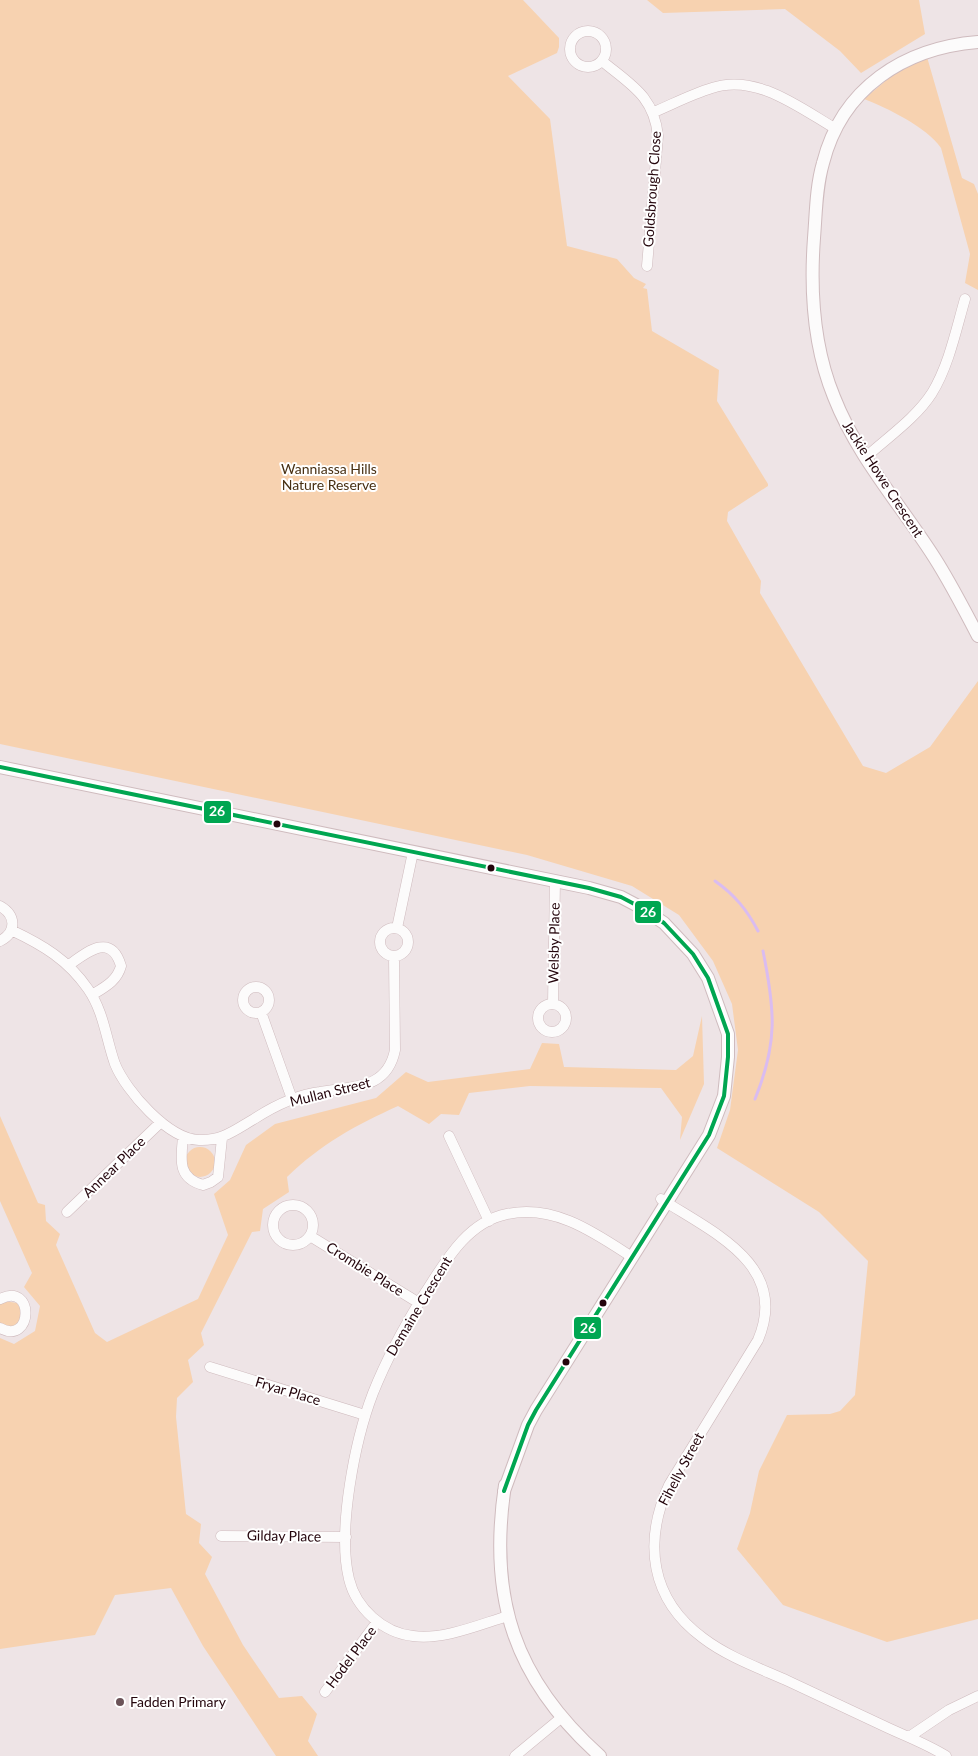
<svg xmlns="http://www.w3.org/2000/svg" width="978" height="1756" font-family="Lato,sans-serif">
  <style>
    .green { fill: #f7d2b0 }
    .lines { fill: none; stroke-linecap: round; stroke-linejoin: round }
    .stream { stroke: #dabcf0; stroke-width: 3 }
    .minor-casing { stroke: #cfbbbe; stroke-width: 11 }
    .tertiary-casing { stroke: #cfbbbe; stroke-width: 14 }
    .minor { stroke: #fcfbfb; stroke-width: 10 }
    .tertiary { stroke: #fcfbfb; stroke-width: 12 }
    .bus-1-casing { stroke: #fff; stroke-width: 8 }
    .bus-1 { stroke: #00a651; stroke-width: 4 }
    .bus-dot { fill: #24050c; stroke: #fff; stroke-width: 2 }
    .poi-dot { fill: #6b5358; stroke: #fff; stroke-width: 2 }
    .labels { text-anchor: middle; stroke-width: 4; stroke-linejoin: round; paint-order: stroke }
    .street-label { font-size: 14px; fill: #24050c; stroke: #fff }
    .park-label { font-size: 14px; fill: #472f12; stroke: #fff }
    .poi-label { font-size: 14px; fill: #24050c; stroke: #fff; text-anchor: start }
    .line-badge { stroke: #fff; stroke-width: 2 }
    .badge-label { font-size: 14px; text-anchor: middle; font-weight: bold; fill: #fff }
  </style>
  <rect width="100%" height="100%" fill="#eee4e6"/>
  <!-- green -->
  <path class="green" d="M0 0H523L559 38V47L557 53 508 76 550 119 567 246 617 259 634 278 646 284 643 288 647 289 652 331 719 370 717 401 768 484V486L728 512 727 521 761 581 760 593 863 766 886 773 930 747 978 681V1619L887 1642 783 1605 737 1549 750 1513 759 1471 787 1415 830 1414 840 1411 855 1395 868 1261 819 1212 717 1148 730 1110 738 1050 732 1004 713 961 679 915 632 886 527 855 0 744Z
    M647 0H919L925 34 861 73 840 51 785 9 663 13Z
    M927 57 962 178 974 184 978 194V290L965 283 970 254 941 148C927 127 887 108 864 99L895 73Z
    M702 1016 704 1084 680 1140 682 1117 661 1088 530 1086 469 1093 459 1115 441 1114 429 1124 398 1106C356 1125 321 1144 287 1177L289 1192 263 1209 260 1231 252 1232 201 1333 204 1345 188 1360 193 1382 177 1398 176 1417 186 1514 201 1524 199 1543 212 1557 205 1574 243 1645 279 1698 302 1696 317 1714 308 1741 318 1756H276L203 1646 171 1588 115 1595 95 1635 0 1649V1338L14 1344 35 1331 40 1306 24 1287 32 1273 0 1201V1116L38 1203 45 1205 46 1221 60 1234 56 1245 95 1333 107 1342 198 1299 228 1235 214 1194 230 1180 246 1145 275 1124 376 1098 406 1072 428 1082 530 1069 542 1043 559 1044 564 1067 676 1070 693 1056Z
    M185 1162a15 15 0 1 1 30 0a15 15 0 1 1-30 0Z
    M4 1301 17 1303 22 1311 19 1323 11 1328 0 1325V1304Z"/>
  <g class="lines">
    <!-- stream -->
    <path class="stream" d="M715 881C735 895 747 910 758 931
      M755 1099C778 1043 775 1010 763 951"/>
    <!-- minor casing -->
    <g class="minor-casing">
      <path id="minor" d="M570 49a18 18 0 1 1 36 0a18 18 0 1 1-36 0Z
        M602 61C631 85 654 96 658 136L647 266
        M654 112C673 104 692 94 712 88 756 73 800 108 836 129
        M866 457C888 437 916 418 932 393 949 365 956 330 965 299
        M0 906C16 915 17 932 0 941
        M380 942a14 14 0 1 1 28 0a14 14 0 1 1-28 0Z
        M397 928 413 852
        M11 930C43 945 68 960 88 989 104 1012 106 1039 115 1064 126 1091 168 1139 199 1140 222 1141 235 1130 254 1119 274 1106 296 1095 320 1092 353 1086 387 1090 395 1050L394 956
        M69 965C87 952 111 932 121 966 117 981 105 987 92 995
        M243 1000a13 13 0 1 1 26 0a13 13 0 1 1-26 0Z
        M538 1018a14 14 0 1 1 28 0a14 14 0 1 1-28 0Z
        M553 1004 555 881
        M261 1012 292 1099
        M449 1136 489 1221
        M183 1137C181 1159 177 1178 203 1185L211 1182 218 1177 222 1138
        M661 1199C712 1232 790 1265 758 1340L669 1485C643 1542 650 1599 703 1638 728 1657 759 1668 788 1681 820 1696 852 1711 884 1726 905 1736 927 1744 946 1756
        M273 1225a20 20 0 1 1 40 0a20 20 0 1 1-40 0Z
        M67 1212 161 1122
        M310 1236 419 1303
        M0 1299C35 1281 33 1346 0 1328
        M210 1367 365 1415
        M221 1536 346 1537
        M508 1616C478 1625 444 1640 413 1636 383 1633 356 1608 349 1579 337 1530 355 1440 373 1393 387 1358 405 1325 425 1293 445 1262 467 1222 507 1214 555 1204 595 1233 632 1257
        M325 1692 377 1622
        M909 1737 949 1710 978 1696
        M515 1756 561 1718"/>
    </g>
    <!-- tertiary casing -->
    <g class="tertiary-casing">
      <path id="tertiary" d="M978 42C904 48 842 88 823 163 816 187 816 213 814 238 810 292 813 346 834 397 857 456 900 504 934 557 950 582 964 609 978 636
        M0 767 589 888 621 897 640 907 664 923 693 954 708 978 728 1034V1057L724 1096 709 1135 536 1410 528 1425 504 1491
        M505 1485C488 1598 514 1679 600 1756"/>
    </g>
    <!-- minor -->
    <use href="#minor" class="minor"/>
    <!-- tertiary -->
    <use href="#tertiary" class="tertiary"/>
    <!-- bus-1 casing -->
    <g class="bus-1-casing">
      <path id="bus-1" d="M0 767 589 888 621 897 640 907 664 923 693 954 708 978 728 1034V1057L724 1096 709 1135 536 1410 528 1425 504 1491"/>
    </g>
    <!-- bus-1 -->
    <use href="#bus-1" class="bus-1"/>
  </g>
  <!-- markers -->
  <g class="bus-dot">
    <circle cx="277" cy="824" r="4.5"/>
    <circle cx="491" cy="868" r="4.5"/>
    <circle cx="603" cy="1303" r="4.5"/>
    <circle cx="566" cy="1362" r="4.5"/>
  </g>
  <circle class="poi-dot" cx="120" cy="1702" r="5"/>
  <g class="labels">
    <!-- street labels -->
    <g class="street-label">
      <text transform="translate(652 189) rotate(-86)" y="5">Goldsbrough Close</text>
      <text transform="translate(883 479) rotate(57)" y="5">Jackie Howe Crescent</text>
      <text transform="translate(554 943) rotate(-89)" y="5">Welsby Place</text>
      <text transform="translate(330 1092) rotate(-14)" y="5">Mullan Street</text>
      <text transform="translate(114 1167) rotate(-44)" y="5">Annear Place</text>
      <text transform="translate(365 1269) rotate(32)" y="5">Crombie Place</text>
      <text transform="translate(419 1306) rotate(-59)" y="5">Demaine Crescent</text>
      <text transform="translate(288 1391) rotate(17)" y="5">Fryar Place</text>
      <text transform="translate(681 1469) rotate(-62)" y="5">Fihelly Street</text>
      <text transform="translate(284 1536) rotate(1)" y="5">Gilday Place</text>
      <text transform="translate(351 1657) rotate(-53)" y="5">Hodel Place</text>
    </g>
    <!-- park labels -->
    <g class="park-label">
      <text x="329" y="474">Wanniassa Hills<tspan x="329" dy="16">Nature Reserve</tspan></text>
    </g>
    <!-- poi labels -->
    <g class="poi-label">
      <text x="130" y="1707">Fadden Primary</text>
    </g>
  </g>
  <g class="line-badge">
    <rect x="203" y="800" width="29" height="24" rx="5" fill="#00a651"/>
    <rect x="634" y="900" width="28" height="24" rx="5" fill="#00a651"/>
    <rect x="573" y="1316" width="29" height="24" rx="5" fill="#00a651"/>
  </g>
  <g class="badge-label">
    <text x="217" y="816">26</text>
    <text x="648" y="917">26</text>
    <text x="588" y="1333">26</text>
  </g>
</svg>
